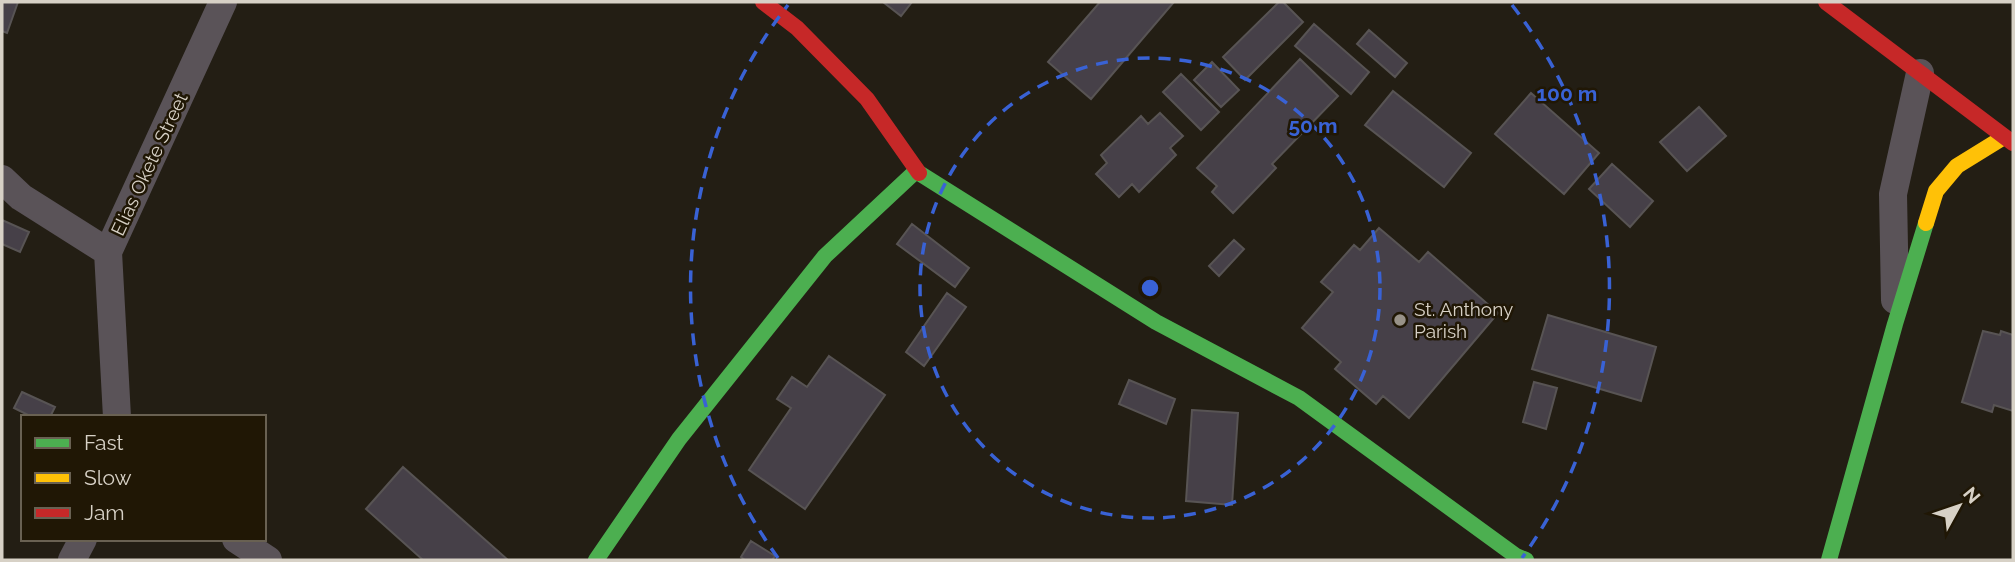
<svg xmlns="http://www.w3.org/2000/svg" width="2015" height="562" font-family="Raleway,sans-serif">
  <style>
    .building { fill: #464048; stroke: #585454; stroke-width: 2 }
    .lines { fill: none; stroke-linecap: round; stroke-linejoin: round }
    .street { stroke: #5a5358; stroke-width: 28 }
    .fast { stroke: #4caf50; stroke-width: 16 }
    .slow { stroke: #ffc107; stroke-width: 16 }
    .jam { stroke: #c62828; stroke-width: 16 }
    .ring { fill: none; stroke: #3962d5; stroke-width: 3.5; stroke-dasharray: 12 9 }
    .poi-dot { fill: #989288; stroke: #201705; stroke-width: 2.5 }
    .labels { text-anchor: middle; stroke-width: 5; stroke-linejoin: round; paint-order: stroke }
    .street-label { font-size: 19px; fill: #d7d1c6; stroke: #201705 }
    .poi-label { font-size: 19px; fill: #d7d1c6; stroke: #201705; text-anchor: start }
    .centre { fill: #3962d5; stroke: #201705; stroke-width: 3.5 }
    .ring-label { font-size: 21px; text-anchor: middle; font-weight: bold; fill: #3962d5; stroke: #201705; stroke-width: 5; stroke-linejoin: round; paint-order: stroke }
  </style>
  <rect width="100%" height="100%" fill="#231e14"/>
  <!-- building -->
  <path class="building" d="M2 2H18L7 33 2 31Z
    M883 2H912L901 16Z
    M1100 2H1174L1091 99 1048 62Z
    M1279 2H1283L1303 22 1245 80 1223 57Z
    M1314 24 1369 72 1351 94 1295 46Z
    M1369 30 1407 63 1395 77 1357 44Z
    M1300 59 1338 96 1272 164 1276 168 1233 213 1212 192 1217 186 1197 168Z
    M1212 62 1239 90 1221 107 1194 80Z
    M1181 74 1219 112 1201 130 1163 92Z
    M1393 91 1471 153 1444 187 1365 125Z
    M1531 93 1599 153 1564 194 1495 134Z
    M1699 107 1726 136 1687 171 1660 142Z
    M1160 113 1183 136 1170 148 1176 155 1139 192 1132 184 1119 197 1096 174 1107 163 1101 155 1141 116 1148 124Z
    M1612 164 1653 201 1630 227 1589 189Z
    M2 220 29 232 20 252 2 244Z
    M912 224 969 268 955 287 897 244Z
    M1379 228 1419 262 1428 252 1498 313 1409 418 1383 396 1376 404 1335 369 1341 362 1302 328 1333 292 1321 282 1354 245 1360 250Z
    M1234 240 1244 249 1219 276 1209 266Z
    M947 293 966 307 924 366 906 352Z
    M1548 315 1656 347 1641 401 1532 369Z
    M1983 331 2000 335 2001 331 2013 335V411L1994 405 1992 412 1962 402Z
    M829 356 885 395 805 509 749 470 791 408 777 399 792 377 807 387Z
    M1129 380 1175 399 1166 424 1119 404Z
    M1534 382 1557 388 1546 429 1523 422Z
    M22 392 55 407 50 417H32L14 408Z
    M1192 410 1238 413 1232 505 1186 501Z
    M403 467 508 560H423L366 509Z
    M751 541 775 556 772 560H745L741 557Z"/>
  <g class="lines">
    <!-- street -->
    <path class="street" d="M2 179 21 197 108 252
      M1895 300 1893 194 1920 73
      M117 417 108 252 223 2
      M236 539 268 560
      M72 560 83 539"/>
    <!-- fast -->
    <path class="fast" d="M919 173 1156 322 1299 398 1516 556 1526 560
      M596 560 679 439 825 256 916 171
      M1829 560 1895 324 1926 223"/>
    <!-- slow -->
    <path class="slow" d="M1926 223 1936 191 1957 166 2004 137"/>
    <!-- jam -->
    <path class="jam" d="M763 2 797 28 867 99 919 173
      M1826 2 2013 143"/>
  </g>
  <!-- distance rings -->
  <g class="ring">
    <circle cx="1150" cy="288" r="230"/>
    <path d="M778 558A460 460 0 0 1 788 5M1512 5A460 460 0 0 1 1522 558"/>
  </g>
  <!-- markers -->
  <circle class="poi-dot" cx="1400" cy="320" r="7"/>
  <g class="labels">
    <!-- street labels -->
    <g class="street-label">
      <text transform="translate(149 164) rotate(-65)" y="7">Elias Okete Street</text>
    </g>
    <!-- poi labels -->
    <g class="poi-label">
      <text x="1414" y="316">St. Anthony<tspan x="1414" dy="22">Parish</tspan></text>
    </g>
  </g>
  <circle cx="1150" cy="288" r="10" class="centre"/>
  <g class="ring-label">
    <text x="1567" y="101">100 m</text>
    <text x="1313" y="133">50 m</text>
  </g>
  <!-- border -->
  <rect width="2015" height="562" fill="none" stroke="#d7d1c6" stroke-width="7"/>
  <!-- legend -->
  <rect x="21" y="415" width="245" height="126" fill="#201705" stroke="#696152" stroke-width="2"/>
  <rect x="35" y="438" width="35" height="10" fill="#4caf50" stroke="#696152" stroke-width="2"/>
  <text x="84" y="450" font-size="21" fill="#d7d1c6">Fast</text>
  <rect x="35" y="473" width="35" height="10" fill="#ffc107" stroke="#696152" stroke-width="2"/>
  <text x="84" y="485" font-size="21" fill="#d7d1c6">Slow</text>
  <rect x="35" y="508" width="35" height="10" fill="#c62828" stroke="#696152" stroke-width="2"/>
  <text x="84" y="520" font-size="21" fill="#d7d1c6">Jam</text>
  <!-- north arrow -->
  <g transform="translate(1959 506) rotate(50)" stroke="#201705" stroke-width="5" paint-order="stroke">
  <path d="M0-5L12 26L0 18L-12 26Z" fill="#d7d1c6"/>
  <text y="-10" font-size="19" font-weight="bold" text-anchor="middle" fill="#d7d1c6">N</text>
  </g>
</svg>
